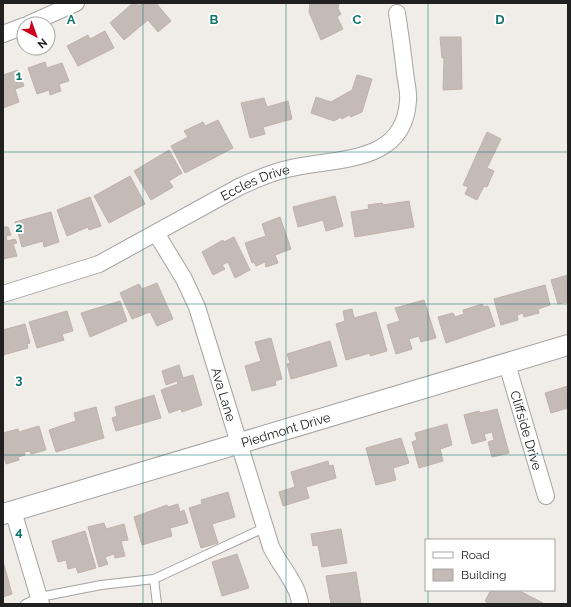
<svg xmlns="http://www.w3.org/2000/svg" width="571" height="607" font-family="Raleway,sans-serif">
  <style>
    .building { fill: #c5bbb6; stroke: #c2b1a9 }
    .lines { fill: none; stroke-linecap: round; stroke-linejoin: round }
    .service-casing { stroke: #a4a4a4; stroke-width: 10 }
    .minor-casing { stroke: #a4a4a4; stroke-width: 18 }
    .tertiary-casing { stroke: #a4a4a4; stroke-width: 22 }
    .service { stroke: #fff; stroke-width: 8 }
    .minor { stroke: #fff; stroke-width: 16 }
    .tertiary { stroke: #fff; stroke-width: 20 }
    .grid { fill: none; stroke: #0f766e; stroke-width: 1; stroke-opacity: 0.55 }
    .labels { text-anchor: middle; stroke-width: 4; stroke-linejoin: round; paint-order: stroke }
    .street-label { font-size: 13px; fill: #202020; stroke: #fff }
    .grid-label { font-size: 13px; text-anchor: middle; font-weight: bold; fill: #0f766e; stroke: #fff; stroke-width: 4; stroke-linejoin: round; paint-order: stroke }
  </style>
  <rect width="100%" height="100%" fill="#f0ece7"/>
  <!-- building -->
  <path class="building" d="M133 3H137L139 6 143 3H156L171 21 158 32 148 20 124 40 110 23Z
    M310 3H339L338 9 341 14 337 17 343 29 321 40 309 12Z
    M105 31 114 48 78 66 67 46 88 35 90 39Z
    M440 37H461L462 89 443 90 444 58H442Z
    M45 62 47 68 62 63 69 81 59 84 61 91 50 95 49 90 37 94 28 68Z
    M18 70 24 86 15 89 19 102 3 108V75Z
    M357 75 372 79 362 112 351 117 349 115 342 119 341 117 334 121 311 113 316 97 331 102 352 90Z
    M264 98 267 107 288 101 292 119 263 127 265 134 250 138 241 103Z
    M218 120 233 148 185 173 171 146 188 137 184 131 203 122 205 126Z
    M487 132 501 139 487 168 494 171 487 187 484 186 477 200 465 194 468 187 463 185Z
    M169 150 182 173 169 181 173 187 151 200 134 171Z
    M130 176 145 204 109 223 94 196Z
    M335 196 343 226 326 231 323 220 298 227 293 207Z
    M90 197 101 226 89 230 88 227 67 236 57 210Z
    M409 201 414 227 355 237 351 212 369 209 368 205 382 203 383 205Z
    M51 212 59 242 44 247 43 241 22 247 15 222Z
    M280 217 291 249 275 255 278 263 266 267 265 262 256 266 254 262 252 263 245 243 266 236 262 224Z
    M3 227H8L11 235 6 236 7 241 15 239 17 243 13 244 17 256 3 259Z
    M234 237 250 270 235 278 228 262 222 265 225 269 213 275 202 252 223 240 224 242Z
    M568 275V304L567 302 558 304 551 280Z
    M157 283 173 319 157 326 150 312 132 319 120 293 139 284 142 289Z
    M545 285 550 305 538 309 539 313 524 317 523 313 517 315 518 320 501 325 494 299Z
    M424 300 436 338 421 342 419 336 409 339 412 349 396 354 387 325 400 321 395 308Z
    M120 301 127 321 90 337 81 313Z
    M482 304 484 307 488 306 495 326 446 343 438 317 453 313 455 317 464 314 463 310Z
    M352 309 354 318 376 312 387 351 370 356V353L346 360 336 324 345 321 343 311Z
    M67 311 73 331 62 334 64 340 37 348 29 322Z
    M25 324 30 343 27 344 28 348 3 355V330Z
    M271 338 282 379 275 381 276 385 252 391 245 366 261 361 255 342Z
    M330 341 337 366 291 379 287 364 290 363 287 354Z
    M179 365 183 378 193 375 202 405 182 412 181 409 169 413 161 390 178 384 177 381 166 385 162 371Z
    M568 386V408L551 413 545 393Z
    M154 395 161 418 116 431 112 418 117 416 115 407Z
    M96 407 104 438 56 452 49 430 76 421 74 413Z
    M497 409 509 453 492 457 488 442 494 440 492 432 484 434 486 440 472 444 464 415 479 411 480 413Z
    M447 424 452 445 440 449 443 461 419 468 412 442 417 440 415 433Z
    M39 426 46 450 31 454 30 451 24 452 25 455 18 457 19 460 6 464 3 452V433L18 429 19 432Z
    M401 438 409 463 393 468 396 480 376 485 366 448Z
    M328 461 329 466 333 465 336 478 306 487 309 498 283 506 279 492 295 487 291 472Z
    M228 492 235 517 212 524 218 543 201 548 189 508 202 504 201 500Z
    M178 504 180 512 184 510 188 523 170 528 172 536 142 545 134 517 167 505 168 507Z
    M104 523 106 529 124 524 128 540 121 541 125 556 115 558 114 554 105 557 108 564 99 567 88 527Z
    M341 529 347 563 322 567 318 545 313 546 311 534Z
    M85 531 96 568 78 573 76 567 68 569 66 560 58 562 52 541Z
    M237 554 249 588 222 596 212 562Z
    M3 561 12 594 3 597Z
    M356 572 361 604H331L326 576Z
    M491 590H518L543 603 490 604 485 601Z"/>
  <g class="lines">
    <!-- service casing -->
    <g class="service-casing">
      <path id="service" d="M154 579 157 604
        M25 604 40 597 101 585 154 579 264 528"/>
    </g>
    <!-- minor casing -->
    <g class="minor-casing">
      <g id="minor">
        <path d="M29 24 76 3"/>
        <path d="M3 34 24 26"/>
        <path id="s1" d="M156 233 184 279 197 307 271 547C279 564 299 586 300 604"/>
        <path id="s2" d="M3 294 99 264 239 187C254 180 270 173 287 169 334 157 404 166 408 101 409 92 406 82 405 73 403 53 400 33 397 13"/>
        <path id="s3" d="M507 364 546 496"/>
        <path d="M13 511 41 604"/>
      </g>
    </g>
    <!-- tertiary casing -->
    <g class="tertiary-casing">
      <g id="tertiary">
        <path id="s4" d="M3 514 568 345"/>
      </g>
    </g>
    <!-- service -->
    <use href="#service" class="service"/>
    <!-- minor -->
    <use href="#minor" class="minor"/>
    <!-- tertiary -->
    <use href="#tertiary" class="tertiary"/>
  </g>
  <!-- grid -->
  <path class="grid" d="M143 3V604M286 3V604M428 3V540M3 152H568M3 304H568M3 455H568M428 590V604"/>
  <g class="labels">
    <!-- street labels -->
    <g class="street-label">
      <text dy="5" stroke="none"><textPath href="#s2" startOffset="277">Eccles Drive</textPath></text>
      <text dy="5" stroke="none"><textPath href="#s1" startOffset="176">Ava Lane</textPath></text>
      <text dy="5" stroke="none"><textPath href="#s4" startOffset="295">Piedmont Drive</textPath></text>
      <text dy="5" stroke="none"><textPath href="#s3" startOffset="69">Cliffside Drive</textPath></text>
    </g>
  </g>
  <g class="grid-label">
    <text x="71" y="24">A</text>
    <text x="214" y="24">B</text>
    <text x="357" y="24">C</text>
    <text x="500" y="24">D</text>
    <text x="19" y="80">1</text>
    <text x="19" y="232">2</text>
    <text x="19" y="384">3</text>
    <text x="19" y="536">4</text>
  </g>
  <!-- border -->
  <rect width="571" height="607" fill="none" stroke="#202020" stroke-width="8"/>
  <!-- legend -->
  <rect x="425" y="539" width="130" height="52" fill="#ffffff" stroke="#a6a6a6"/>
  <rect x="433" y="552" width="20" height="6" fill="#ffffff" stroke="#a6a6a6"/>
  <text x="461" y="559" font-size="12" fill="#202020">Road</text>
  <rect x="433" y="569" width="20" height="12" fill="#c5bbb6" stroke="#a6a6a6"/>
  <text x="461" y="579" font-size="12" fill="#202020">Building</text>
  <!-- north arrow -->
  <g transform="translate(36 36) rotate(139)"><circle r="19" fill="#ffffff" stroke="#a6a6a6"/>
  <path d="M0-3L7 15L0 10L-7 15Z" fill="#ce021d"/>
  <text y="-6" font-size="11" font-weight="bold" text-anchor="middle" fill="#202020">N</text>
  </g>
</svg>
